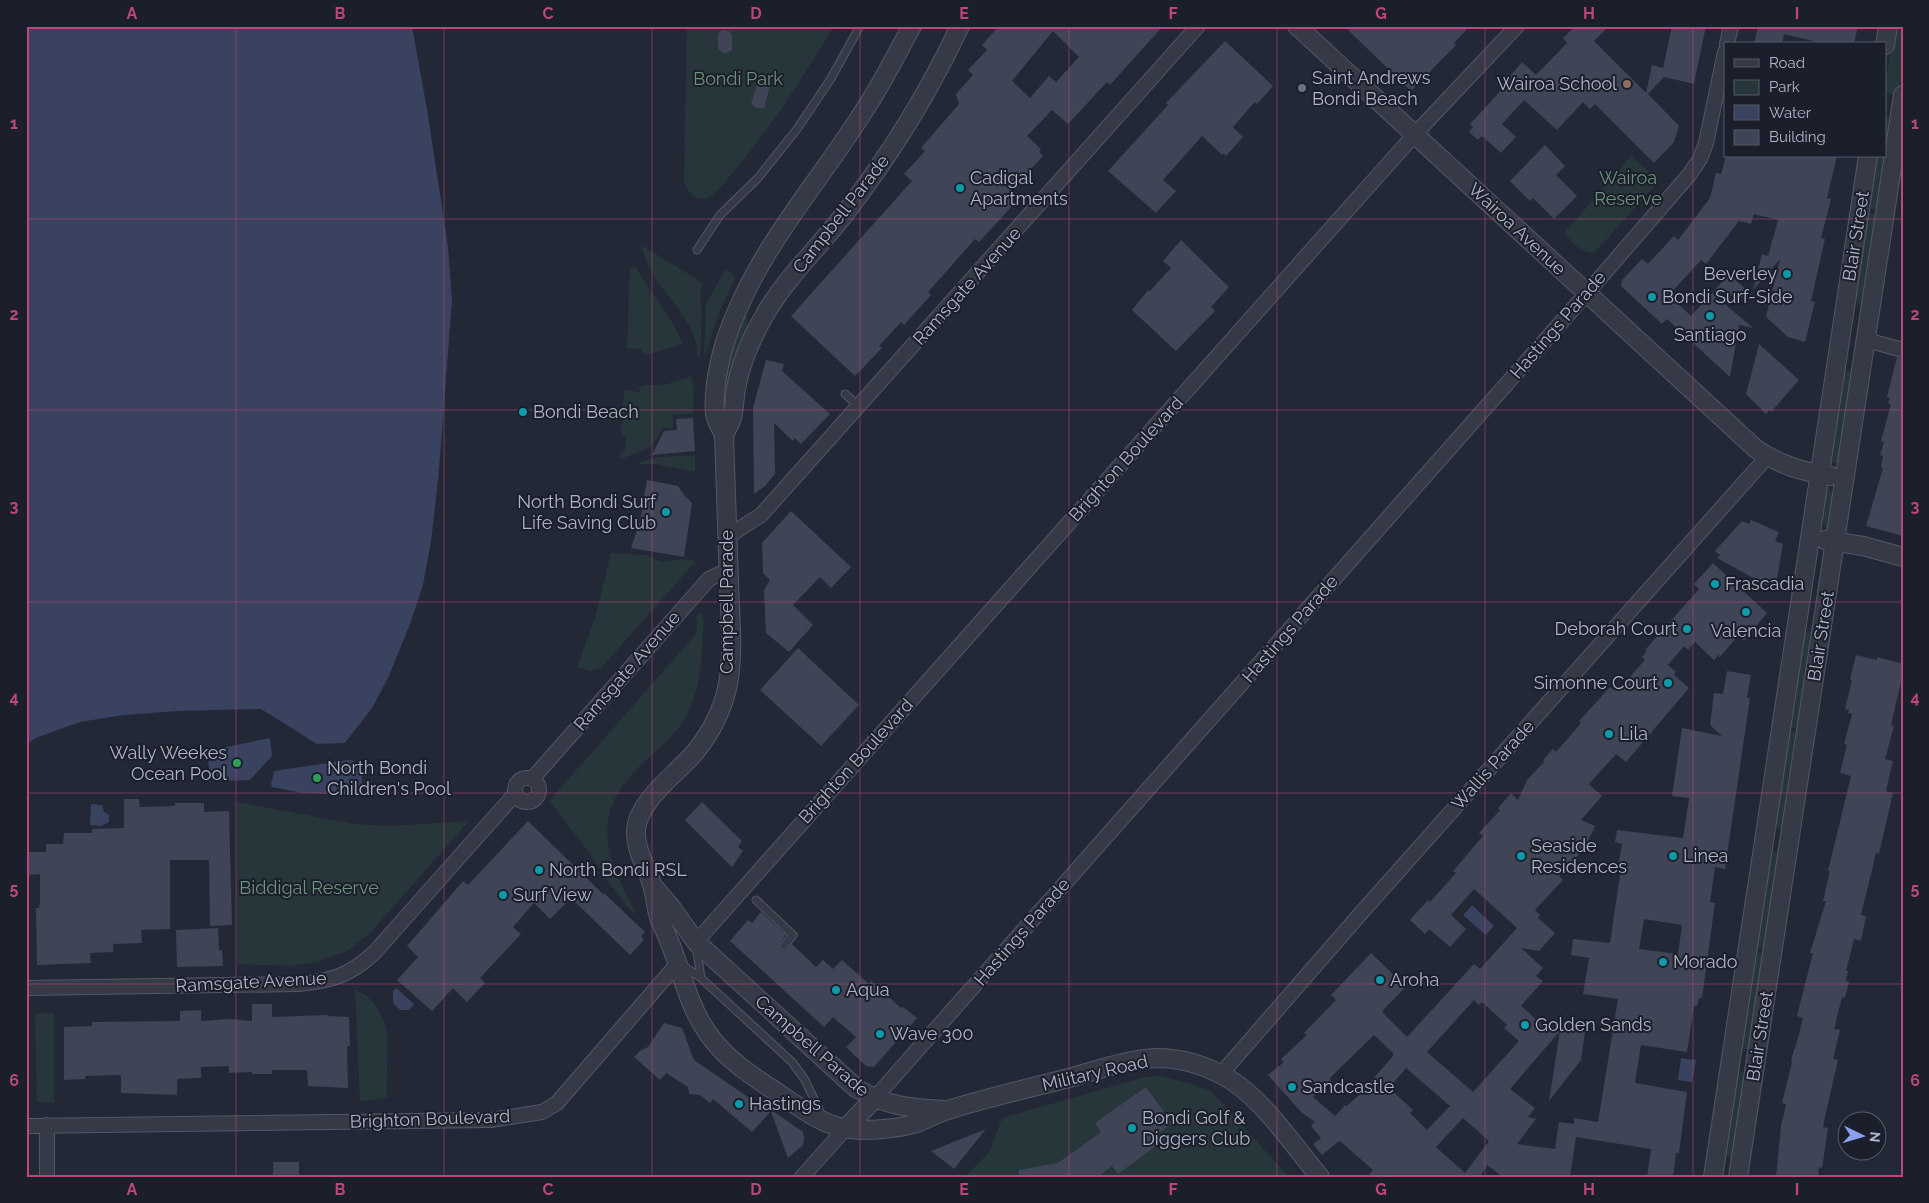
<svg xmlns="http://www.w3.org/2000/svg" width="1929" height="1203" font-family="Raleway,sans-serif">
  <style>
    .green { fill: #27363a }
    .water { fill: #39425e }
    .building { fill: #3f4556; fill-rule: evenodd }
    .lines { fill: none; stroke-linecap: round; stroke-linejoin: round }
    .service-casing { stroke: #545764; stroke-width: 9 }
    .minor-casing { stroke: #545764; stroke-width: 16 }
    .tertiary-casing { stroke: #545764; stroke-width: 20 }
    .service { stroke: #363a47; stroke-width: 7 }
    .minor { stroke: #363a47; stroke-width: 14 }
    .tertiary { stroke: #363a47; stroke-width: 18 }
    .grid { fill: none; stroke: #bd477a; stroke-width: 1; stroke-opacity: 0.55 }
    .education-dot { fill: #8d6e63; stroke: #1b1f2b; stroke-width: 2 }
    .worship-dot { fill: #6b7280; stroke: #1b1f2b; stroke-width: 2 }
    .culture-dot { fill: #0f9aa8; stroke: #1b1f2b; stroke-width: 2 }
    .leisure-dot { fill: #2e9e5b; stroke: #1b1f2b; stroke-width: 2 }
    .labels { text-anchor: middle; stroke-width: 4; stroke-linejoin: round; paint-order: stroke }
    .poi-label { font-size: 18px; fill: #b1b4c3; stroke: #1b1f2b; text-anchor: start }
    .park-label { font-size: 18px; fill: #6a917a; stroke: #1b1f2b }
    .street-label { font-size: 18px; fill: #b1b4c3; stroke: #1b1f2b }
    .neatline { fill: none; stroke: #bd477a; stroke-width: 2 }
    .grid-label { font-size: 16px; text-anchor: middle; font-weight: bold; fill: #bd477a }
  </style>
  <rect width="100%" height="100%" fill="#232836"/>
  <!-- green -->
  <path class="green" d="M687 26H834C804 76 773 124 736 169 728 178 720 191 709 197 696 203 687 192 684 181Z
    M1894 26H1903C1903 46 1906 79 1895 95H1892L1886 92 1885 88Z
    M1885 117 1892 119 1880 210 1866 208 1874 156H1885Z
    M1631 156 1659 181 1595 252C1582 255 1573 242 1564 233Z
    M1866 213 1879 215 1864 303 1861 304 1854 301Z
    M641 245 703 283 700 293 702 313 700 358 697 357C700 327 667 298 653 275 647 265 644 255 641 245Z
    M630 267 636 268C651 294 672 316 683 344L646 355 641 349 627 348Z
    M725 270 733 274 735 279 720 310 704 358 706 304Z
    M746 311 748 331 730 377 723 419V395L730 352Z
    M1848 371H1853L1841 459 1838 462 1830 463 1843 372Z
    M691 376 694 389 693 414 673 415V428H663L651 447 621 459 620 452 625 451 626 436 621 435 624 390 640 392 639 387C648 383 654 386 663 385 673 383 682 379 691 376Z
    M695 455V472L655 464H640V462L658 457Z
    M1827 486 1829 487 1835 499 1829 532C1815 519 1823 502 1827 486Z
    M611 553 647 555 663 562 682 559 696 561 601 668 590 671 577 667 595 618Z
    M698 614H701L703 617C703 651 702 687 685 718 675 736 656 751 641 765 588 817 606 855 636 913L634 914C617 895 604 875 590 854 577 835 561 819 550 800L696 634 698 620 695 619Z
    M1808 631 1814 633 1801 729 1787 727 1803 632Z
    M1786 731 1801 733 1784 828 1779 829 1774 826Z
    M237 802 355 824 390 826 469 821 370 933 349 950 318 962 289 966 237 964Z
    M1772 851 1780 853 1768 949 1754 947 1770 852Z
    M1752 952 1766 954 1750 1049H1741Z
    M355 990C369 993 383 1014 386 1028 389 1049 386 1076 387 1098L360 1101Z
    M54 1013V1102H37L35 1014Z
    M1741 1071 1747 1074 1736 1158 1722 1155 1736 1072Z
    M1159 1076 1190 1083 1212 1092 1289 1177H965L990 1151 1002 1118 1145 1077Z"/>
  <!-- water -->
  <path class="water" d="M26 26H412L427 109 448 247 452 301 438 481 431 542 423 585 410 624 388 678 372 708 345 743 317 744 261 709 178 711 124 715 80 722 38 737 26 744Z
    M270 738 272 756 250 780 225 781 209 769 207 751Z
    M348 760 354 761 361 767 363 795 303 793 272 787 271 784 274 771Z
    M91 804 102 805 104 812 109 815V822L101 826 90 825Z
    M1472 905 1494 926 1486 935 1463 915Z
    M396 988 414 1004 409 1010H400L393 1003V991Z
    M1681 1058 1696 1060 1692 1082 1678 1080Z"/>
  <!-- building -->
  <path class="building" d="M999 26H1163L1110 85 1107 82 1068 124 1052 110 1027 136 1041 149 1039 152 1043 156 1006 196 1015 203 979 242 975 239 928 292 931 295 904 325 901 322 879 346 882 348 855 376 791 316 912 181 904 174 925 151 921 148 959 104 956 94 973 75 968 70 987 50 982 45ZM1053 31 1079 57 1056 82 1049 76 1030 98 1012 81Z
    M1344 26H1470L1454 43 1456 45 1411 91Z
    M1575 26H1609L1594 41 1646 93 1652 65 1663 68 1672 26H1706L1694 84 1664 77 1648 94 1679 126 1674 142 1654 163 1595 104 1590 109 1583 102 1557 130 1524 100 1502 124 1516 137 1501 153 1482 136 1478 140 1469 132 1473 127 1470 124 1507 84 1505 82 1522 62 1536 75 1567 43 1563 38Z
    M1758 26H1858L1854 44H1816L1817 42 1784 34 1782 44H1754Z
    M723 30 729 31 732 35V50L726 53 721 52 718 48V36L719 32Z
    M1225 41 1273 86 1257 104 1255 102 1233 127 1243 137 1226 156 1223 153 1222 155 1202 136 1163 180 1176 191 1156 213 1108 171 1168 105 1166 103Z
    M757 85 770 86 764 108H757L751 104Z
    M1545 145 1565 166 1556 175 1577 196 1554 219 1533 198 1530 201 1510 181Z
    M1726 156H1837L1827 198 1831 199 1821 238 1825 239 1811 301 1815 302 1805 342 1788 337 1766 317 1780 259 1753 290 1762 254 1768 256 1778 220 1754 214 1751 224 1739 221 1706 264 1701 260 1669 295 1691 316 1712 293 1753 328 1739 325 1730 377 1667 319 1662 324 1621 286 1622 280 1642 259 1648 264 1674 236 1678 240 1710 198 1716 173 1721 174Z
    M1181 240 1229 287 1211 307 1215 311 1176 351 1132 310 1148 290 1150 291 1171 268 1163 261Z
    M1729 274 1758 301 1713 292Z
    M1759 344 1799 380 1771 412 1769 410 1766 414 1746 394Z
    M1897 357 1903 359V536L1866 526 1883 468 1881 467 1883 456 1880 455 1884 442 1881 441 1891 404 1888 403 1890 398 1887 397Z
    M766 360 784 364 782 371 830 414 801 444 795 438 793 441 774 423 775 474 765 486 754 494 753 408Z
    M693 418 695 451 652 455 664 431 677 430 676 419Z
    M647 480 678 486 684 495 692 503 684 557 631 548 640 521Z
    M791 511 851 567 831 588 820 577 793 605 813 625 789 652 766 633 764 590 770 580 763 573 762 543Z
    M1751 520 1779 532 1775 541 1783 544 1775 590 1717 558 1720 555 1715 551 1742 521 1749 524Z
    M1713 563 1767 613 1744 641 1738 636 1719 658V654L1714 660 1695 642 1688 650 1684 646 1668 665 1676 672 1674 675 1689 688 1626 762 1616 754 1589 784 1602 796 1581 820 1595 826 1584 849 1559 876 1563 880 1535 910 1540 915 1538 918 1555 933 1539 951 1521 948 1543 968 1536 976 1543 981 1521 1006 1544 1026 1585 1032 1581 1060 1549 1101 1560 1031 1510 1089 1535 1108 1528 1117 1536 1119 1517 1144 1555 1149 1559 1122 1574 1124V1118L1598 1122 1618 999 1583 994 1589 958 1571 955 1573 939 1610 943 1621 868 1618 867 1622 844 1615 842 1617 830 1683 838 1689 798 1672 796 1682 728 1722 736 1710 725 1714 693 1723 694 1727 671 1751 675 1747 698H1750L1725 869 1715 867 1710 902 1715 903 1702 998H1699L1697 1006H1694L1687 1052 1641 1045 1635 1083 1687 1092 1679 1153H1676L1673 1177H1647L1651 1149 1576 1137 1570 1177H1503L1487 1165 1480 1177H1367L1373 1170 1341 1142 1339 1141 1322 1155 1313 1144 1321 1138 1311 1126 1315 1122 1301 1112 1268 1075 1284 1062 1281 1059 1307 1035 1304 1033 1336 1000 1331 995 1371 953 1406 987 1383 1010V1013L1407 1037 1474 964 1480 969 1517 928 1474 889 1451 915 1466 929 1450 947 1429 929 1425 934 1410 920 1428 900 1430 902 1456 873 1453 871 1483 836 1479 833 1500 810 1498 808 1511 793 1518 800 1527 780 1545 761 1543 760 1553 749 1556 752 1581 723 1579 721 1610 687 1613 690 1617 685 1620 688 1645 660 1642 657 1647 651 1645 650 1699 589 1694 584ZM1644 919 1682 925 1678 954 1639 949ZM1474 1000 1479 1005 1482 1002 1507 1025 1504 1028 1519 1041 1473 1092 1427 1052ZM1374 1035 1393 1053V1056L1359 1095 1347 1106 1345 1105 1335 1116 1313 1097 1331 1080 1329 1079 1339 1069ZM1406 1068 1450 1106 1427 1130 1410 1113 1413 1110 1389 1088ZM1463 1118 1489 1141 1465 1173 1436 1147Z
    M798 648 859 705 821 746 760 690Z
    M1856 655 1877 660V657L1903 664V673L1891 725 1894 726 1885 759 1893 761 1886 791 1893 793 1879 854 1876 853 1861 915 1866 916 1861 941 1854 939 1846 971H1848L1846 981 1849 982 1845 998 1842 997 1834 1029 1840 1030 1833 1059 1838 1060 1824 1121 1823 1127 1828 1128 1822 1168 1819 1167 1818 1177H1776L1781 1126 1786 1104 1782 1103 1792 1062H1791L1794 1049H1795L1803 1018 1797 1016 1813 953H1810L1826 901H1823L1830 871H1828L1851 776 1840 773 1847 745 1844 744 1852 714 1848 713 1849 710 1845 709 1852 680 1850 679Z
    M124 799H139L140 807 175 806V803H204V812L229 811 232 925 210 926 209 860H170V929L141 930 142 943 113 944V952L90 953 91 963 37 965 36 908H39L40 902V874L26 875V852H46V844H63L64 833H92V829L124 828Z
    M702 802 742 841 738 847 743 851 732 867 685 820Z
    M528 821 603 894 604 893 645 932 641 936 644 940 630 955 571 898 550 919 534 903 513 927 521 934 480 978 485 983 467 1002 453 988 432 1011 397 980 418 957 407 946 463 881 468 885Z
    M761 912 786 935 779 945 781 950 786 951 792 944 816 967 823 960 833 969 842 960 869 984 871 981 901 1008 903 1007 917 1018 874 1067 866 1066 846 1047 856 1037 833 1017 824 1027 730 941 748 920 752 923Z
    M218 928 219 950H222L223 966 177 967 176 930Z
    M252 1004H272V1017L328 1015V1016L349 1017 350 1046H347L348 1088 308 1086 307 1070H272V1074H252V1072L229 1073V1066L201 1067V1078L177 1079V1095L121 1093V1075L85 1076V1079L64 1080V1027L92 1026V1022L180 1021V1011L201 1010V1021L230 1019 252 1021Z
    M664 1023 682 1028 694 1060 770 1112 752 1132 713 1099 710 1103 700 1095 689 1094 688 1087 666 1073 660 1080 634 1057 640 1051 648 1047Z
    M1146 1087 1172 1123 1159 1133 1164 1140 1118 1174 1112 1166 1098 1177H1019V1170L1058 1163 1101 1132 1095 1123Z
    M770 1109 803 1132 804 1139 803 1145 788 1158Z
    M986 1129 954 1169 931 1151Z
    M273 1162H299V1177H273Z"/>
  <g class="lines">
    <!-- service casing -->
    <g class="service-casing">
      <path id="service" d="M697 250 720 215 758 178 797 129 830 80 860 26
        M845 394 860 407
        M756 900 793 935 784 946
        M696 946 701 978
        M682 965 701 978 792 1062 805 1080 822 1116"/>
    </g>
    <!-- minor casing -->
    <g class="minor-casing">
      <path id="minor" d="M1727 44 1731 26
        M1866 340 1903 350
        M727 537 761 515 1198 26
        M515 790a12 12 0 1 1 24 0a12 12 0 1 1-24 0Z
        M532 779 709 579 728 570
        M696 942 1415 134 1517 26
        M26 988 298 984C331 981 349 976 374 953L515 794
        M1221 1074 1362 912 1767 457
        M874 1099 1587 293 1689 175 1700 159 1706 143 1725 52
        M47 1125V1177
        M26 1126 491 1120 542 1112 557 1103 678 963
        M802 1177 845 1129"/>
    </g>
    <!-- tertiary casing -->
    <g class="tertiary-casing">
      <path id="tertiary" d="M912 26C897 53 884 80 867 106 818 185 757 248 726 339 719 362 713 389 715 414 716 421 721 428 724 435 726 484 727 534 729 583 730 617 734 651 728 684 723 709 712 731 696 751 678 773 638 800 636 830 635 852 648 868 653 888 657 903 655 911 663 927 680 961 685 1000 707 1032 725 1059 752 1076 778 1093 798 1106 819 1123 843 1128 863 1132 897 1129 917 1123 927 1119 937 1113 948 1110 986 1098 1026 1089 1065 1079 1095 1071 1127 1059 1157 1058 1179 1058 1203 1065 1222 1075 1261 1095 1292 1144 1320 1177
        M1297 26 1756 449C1780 465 1803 472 1831 476
        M1885 45 1888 26
        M724 435C727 429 730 423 732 418 735 407 734 395 737 384 742 358 754 333 767 311 788 276 818 248 843 216 889 157 928 94 960 26
        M1825 540 1863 546 1903 557
        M653 886 671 907 696 942 856 1088C886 1106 909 1108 943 1110
        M845 1129 874 1099
        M1713 1177 1868 156
        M1738 1177 1903 95"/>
    </g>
    <!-- service -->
    <use href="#service" class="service"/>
    <!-- minor -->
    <use href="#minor" class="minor"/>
    <!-- tertiary -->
    <use href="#tertiary" class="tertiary"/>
  </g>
  <!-- grid -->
  <path class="grid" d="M236 26V1177M444 26V1177M652 26V1177M860 26V1177M1069 26V1177M1277 26V1177M1485 26V1177M1693 26V1177M26 219H1903M26 410H1903M26 602H1903M26 793H1903M26 984H1903"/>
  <!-- markers -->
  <circle class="education-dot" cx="1627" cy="84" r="5"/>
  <circle class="worship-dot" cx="1302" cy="88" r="5"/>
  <g class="culture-dot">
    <circle cx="960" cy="188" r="5"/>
    <circle cx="1787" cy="274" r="5"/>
    <circle cx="1652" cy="297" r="5"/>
    <circle cx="1710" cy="316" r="5"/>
    <circle cx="523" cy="412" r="5"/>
    <circle cx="666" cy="512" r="5"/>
    <circle cx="1715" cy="584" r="5"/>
    <circle cx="1746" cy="612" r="5"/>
    <circle cx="1687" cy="629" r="5"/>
    <circle cx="1668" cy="683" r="5"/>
    <circle cx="1609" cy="734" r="5"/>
    <circle cx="1521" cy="856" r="5"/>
    <circle cx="1673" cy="856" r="5"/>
    <circle cx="539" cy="870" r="5"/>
    <circle cx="503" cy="895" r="5"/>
    <circle cx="1663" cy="962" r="5"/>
    <circle cx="1380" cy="980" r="5"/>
    <circle cx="836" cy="990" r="5"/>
    <circle cx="1525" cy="1025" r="5"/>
    <circle cx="880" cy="1034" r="5"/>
    <circle cx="1292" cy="1087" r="5"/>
    <circle cx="739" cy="1104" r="5"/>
    <circle cx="1132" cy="1128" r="5"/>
  </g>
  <g class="leisure-dot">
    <circle cx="237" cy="763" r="5"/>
    <circle cx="317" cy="778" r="5"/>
  </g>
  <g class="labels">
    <!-- poi labels -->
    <g class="poi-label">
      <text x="1312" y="84">Saint Andrews<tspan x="1312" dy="21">Bondi Beach</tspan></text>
      <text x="1617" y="90" text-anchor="end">Wairoa School</text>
      <text x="970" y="184">Cadigal<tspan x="970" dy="21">Apartments</tspan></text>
      <text x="1777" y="280" text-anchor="end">Beverley</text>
      <text x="1662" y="303">Bondi Surf-Side</text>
      <text x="1710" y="341" text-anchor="middle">Santiago</text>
      <text x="533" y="418">Bondi Beach</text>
      <text x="656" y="508" text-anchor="end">North Bondi Surf<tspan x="656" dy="21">Life Saving Club</tspan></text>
      <text x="1725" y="590">Frascadia</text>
      <text x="1677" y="635" text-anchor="end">Deborah Court</text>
      <text x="1746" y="637" text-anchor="middle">Valencia</text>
      <text x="1658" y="689" text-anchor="end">Simonne Court</text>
      <text x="1619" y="740">Lila</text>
      <text x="227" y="759" text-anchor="end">Wally Weekes<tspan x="227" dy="21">Ocean Pool</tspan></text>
      <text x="327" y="774">North Bondi<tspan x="327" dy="21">Children's Pool</tspan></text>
      <text x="1531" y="852">Seaside<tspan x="1531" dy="21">Residences</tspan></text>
      <text x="1683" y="862">Linea</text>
      <text x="549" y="876">North Bondi RSL</text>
      <text x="513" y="901">Surf View</text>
      <text x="1673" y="968">Morado</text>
      <text x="1390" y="986">Aroha</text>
      <text x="846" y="996">Aqua</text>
      <text x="1535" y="1031">Golden Sands</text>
      <text x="890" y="1040">Wave 300</text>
      <text x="1302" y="1093">Sandcastle</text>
      <text x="749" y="1110">Hastings</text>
      <text x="1142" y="1124">Bondi Golf &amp;<tspan x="1142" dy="21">Diggers Club</tspan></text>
    </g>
    <!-- park labels -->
    <g class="park-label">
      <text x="738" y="85">Bondi Park</text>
      <text x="1628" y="184">Wairoa<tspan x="1628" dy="21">Reserve</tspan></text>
      <text x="309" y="894">Biddigal Reserve</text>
    </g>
    <!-- street labels -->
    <g class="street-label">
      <text transform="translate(841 214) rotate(-52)" y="6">Campbell Parade</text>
      <text transform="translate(1517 229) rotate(43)" y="6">Wairoa Avenue</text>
      <text transform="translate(1856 236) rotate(-81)" y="6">Blair Street</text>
      <text transform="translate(967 286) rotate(-48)" y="6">Ramsgate Avenue</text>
      <text transform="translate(1558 325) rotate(-49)" y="6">Hastings Parade</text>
      <text transform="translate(1126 459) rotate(-48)" y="6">Brighton Boulevard</text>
      <text transform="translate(727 602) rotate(-90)" y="6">Campbell Parade</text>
      <text transform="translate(1290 629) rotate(-49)" y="6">Hastings Parade</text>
      <text transform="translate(1821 636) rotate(-81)" y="6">Blair Street</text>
      <text transform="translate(627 671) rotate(-49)" y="6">Ramsgate Avenue</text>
      <text transform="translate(856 761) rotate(-48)" y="6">Brighton Boulevard</text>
      <text transform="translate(1493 765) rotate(-48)" y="6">Wallis Parade</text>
      <text transform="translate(1022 932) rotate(-49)" y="6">Hastings Parade</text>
      <text transform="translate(251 982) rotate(-3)" y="6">Ramsgate Avenue</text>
      <text transform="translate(1760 1036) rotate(-81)" y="6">Blair Street</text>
      <text transform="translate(812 1046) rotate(41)" y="6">Campbell Parade</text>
      <text transform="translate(1095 1073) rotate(-13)" y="6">Military Road</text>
      <text transform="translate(430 1119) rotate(-2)" y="6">Brighton Boulevard</text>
    </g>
  </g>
  <!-- border -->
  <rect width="1929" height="1203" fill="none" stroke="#1b1f2b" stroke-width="55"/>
  <!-- legend -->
  <rect x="1724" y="42" width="162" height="115" fill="#1b1f2b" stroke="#575b68"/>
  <rect x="1734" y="59" width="25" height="8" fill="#363a47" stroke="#575b68"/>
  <text x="1769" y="68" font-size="15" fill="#b1b4c3">Road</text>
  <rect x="1734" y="80" width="25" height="15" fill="#27363a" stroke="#575b68"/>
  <text x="1769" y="92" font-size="15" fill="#b1b4c3">Park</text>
  <rect x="1734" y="105" width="25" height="15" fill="#39425e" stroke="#575b68"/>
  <text x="1769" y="118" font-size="15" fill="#b1b4c3">Water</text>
  <rect x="1734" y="130" width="25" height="15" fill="#3f4556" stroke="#575b68"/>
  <text x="1769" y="142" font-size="15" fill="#b1b4c3">Building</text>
  <!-- north arrow -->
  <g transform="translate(1862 1136) rotate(95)"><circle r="24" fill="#1b1f2b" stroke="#575b68"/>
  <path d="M0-4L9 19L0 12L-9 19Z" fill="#8ca0ed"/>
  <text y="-8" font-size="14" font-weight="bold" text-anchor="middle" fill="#b1b4c3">N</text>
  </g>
  <rect x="28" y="28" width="1874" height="1148" class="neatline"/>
  <g class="grid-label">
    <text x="132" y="19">A</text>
    <text x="340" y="19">B</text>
    <text x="548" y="19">C</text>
    <text x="756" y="19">D</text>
    <text x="964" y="19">E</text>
    <text x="1173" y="19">F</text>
    <text x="1381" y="19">G</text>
    <text x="1589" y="19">H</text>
    <text x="1797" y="19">I</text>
    <text x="14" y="129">1</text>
    <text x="1915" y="129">1</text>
    <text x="14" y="320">2</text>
    <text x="1915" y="320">2</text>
    <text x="14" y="512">3</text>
    <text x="1915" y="512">3</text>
    <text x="14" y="703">4</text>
    <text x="1915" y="703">4</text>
    <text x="14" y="894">5</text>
    <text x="1915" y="894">5</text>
    <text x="14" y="1086">6</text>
    <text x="1915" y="1086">6</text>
    <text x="132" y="1195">A</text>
    <text x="340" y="1195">B</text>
    <text x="548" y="1195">C</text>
    <text x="756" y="1195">D</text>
    <text x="964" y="1195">E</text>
    <text x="1173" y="1195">F</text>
    <text x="1381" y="1195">G</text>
    <text x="1589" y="1195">H</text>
    <text x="1797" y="1195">I</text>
  </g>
</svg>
